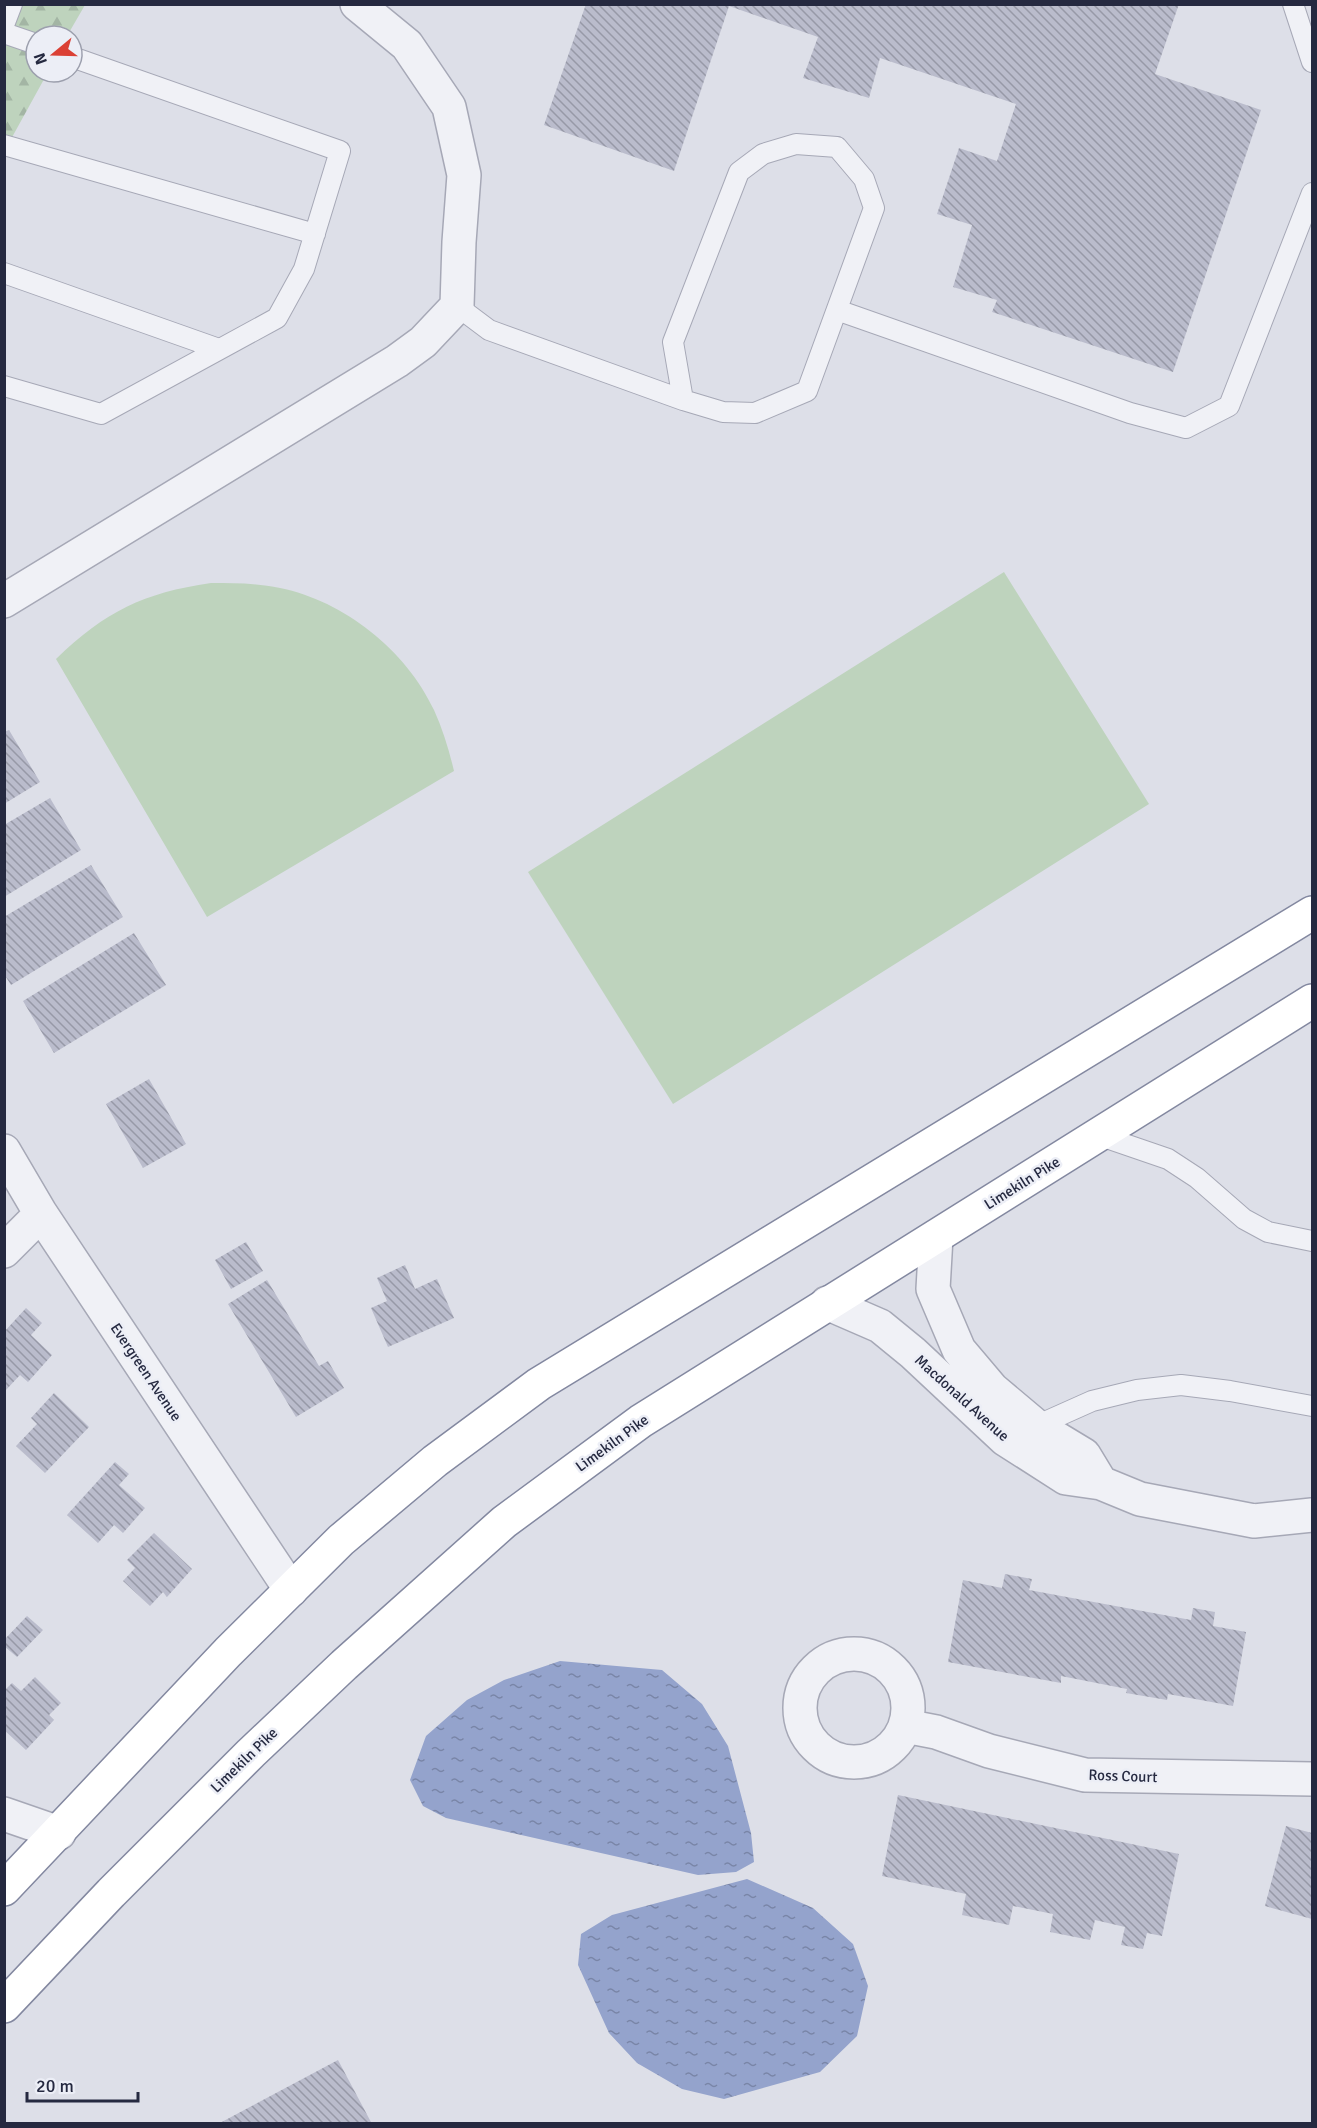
<svg xmlns="http://www.w3.org/2000/svg" width="1317" height="2128" font-family="Signika,sans-serif">
  <style>
    .green { fill: #bed3bd }
    .forest { fill: url(#forest-firs) }
    .water { fill: url(#water-ripples) }
    .building { fill: url(#building-back-hatch) }
    .lines { fill: none; stroke-linecap: round; stroke-linejoin: round }
    .service-casing { stroke: #a6a8b6; stroke-width: 22 }
    .minor-casing { stroke: #a6a8b6; stroke-width: 36 }
    .trunk-casing { stroke: #8388a0; stroke-width: 36 }
    .service { stroke: #f0f1f6; stroke-width: 20 }
    .minor { stroke: #f0f1f6; stroke-width: 33 }
    .trunk { stroke: #fff; stroke-width: 33 }
    .labels { text-anchor: middle; stroke-width: 5; stroke-linejoin: round; paint-order: stroke }
    .street-label { font-size: 15px; fill: #252940; stroke: #eceef6 }
  </style>
  <defs>
    <pattern id="forest-firs" width="22" height="20" patternUnits="userSpaceOnUse" patternTransform="scale(1.5)"><rect width="22" height="20" fill="#bed3bd"/><path d="M5 1l3.5 6h-7zM16 11l3.5 6h-7z" fill="#a3b5a4"/></pattern>
    <pattern id="water-ripples" width="26" height="14" patternUnits="userSpaceOnUse" patternTransform="scale(1.5)"><rect width="26" height="14" fill="#94a3cc"/><path d="M2 4q2-2 4 0t4 0M15 11q2-2 4 0t4 0" fill="none" stroke="#7985a7"/></pattern>
    <pattern id="building-back-hatch" width="6" height="6" patternUnits="userSpaceOnUse" patternTransform="scale(1.5)"><rect width="6" height="6" fill="#babccc"/><path d="M-1 5l2 2M0 0l6 6M5-1l2 2" fill="none" stroke="#9799a7"/></pattern>
  </defs>
  <rect width="100%" height="100%" fill="#dddfe8"/>
  <!-- green -->
  <path class="green" d="M1004 572 1149 804 673 1104 528 872Z
    M211 583C234 583 257 583 280 588 344 601 406 650 434 710 443 730 449 750 454 771L207 917 56 659C106 611 143 593 211 583Z"/>
  <!-- forest -->
  <path class="forest" d="M5 5H85L67 36H36V72H48L5 150Z"/>
  <!-- water -->
  <path class="water" d="M560 1661 662 1670 702 1704 728 1746 751 1833 754 1862 736 1872 698 1875 446 1818 423 1806 410 1780 426 1736 467 1700 504 1680Z
    M747 1879 813 1908 853 1944 868 1986 857 2036 820 2072 724 2099 682 2089 637 2063 609 2033 578 1965 581 1934 612 1915Z"/>
  <!-- building -->
  <path class="building" d="M586 4H1179L1155 74 1261 110 1173 372 992 312 997 300 953 287 972 225 937 214 959 148 997 161 1016 104 880 58 869 98 803 78 818 37 729 6 674 171 544 125Z
    M9 730 40 782 4 804V732Z
    M50 798 81 850 4 897V825Z
    M91 865 123 917 11 985 4 974V917Z
    M134 933 166 985 54 1053 23 1001Z
    M149 1079 186 1144 143 1168 106 1104Z
    M246 1242 263 1271 231 1289 215 1260Z
    M405 1265 415 1289 437 1279 454 1318 388 1347 371 1308 387 1301 377 1278Z
    M267 1280 319 1366 328 1361 344 1388 296 1417 228 1304Z
    M26 1308 42 1323 31 1335 52 1355 28 1382 20 1375 6 1390 4 1389V1332Z
    M54 1393 89 1427 45 1473 16 1446 37 1424 31 1418Z
    M115 1462 129 1474 119 1485 145 1508 123 1533 114 1525 98 1543 67 1515Z
    M154 1533 192 1569 167 1597 163 1592 150 1606 123 1581 135 1568 127 1560Z
    M1005 1574 1032 1579 1029 1590 1191 1620 1193 1608 1215 1612 1213 1626 1246 1632 1233 1706 1168 1694 1167 1700 1126 1693 1127 1689 1061 1676V1683L948 1662 963 1580 1002 1588Z
    M27 1616 43 1630 17 1657 4 1646V1640Z
    M35 1677 61 1703 49 1715 54 1720 26 1750 4 1730V1691L12 1683 21 1691Z
    M898 1795 1179 1854 1162 1936 1147 1933 1143 1949 1121 1945 1125 1927 1095 1920 1090 1940 1050 1932 1053 1914 1013 1906 1009 1925 962 1915 966 1894 882 1876Z
    M1286 1826 1312 1833V1919L1265 1906Z
    M338 2060 372 2124H218Z"/>
  <g class="lines">
    <!-- service casing -->
    <g class="service-casing">
      <path id="service" d="M1293 4 1312 62
        M4 25 12 4
        M4 33 36 44
        M796 144 837 147 864 179 874 208 807 391 755 413 723 412 683 400 673 342 739 172 763 154Z
        M4 145 315 234
        M4 273 219 349
        M457 306 489 330 683 400
        M837 310 1130 413 1186 428 1229 406 1312 193
        M4 386 101 414 277 318 304 269 340 151 72 57
        M1098 1135 1168 1159 1197 1178 1244 1219 1268 1232 1312 1241
        M1036 1426 1092 1401 1137 1390 1181 1385 1230 1391 1312 1406"/>
    </g>
    <!-- minor casing -->
    <g class="minor-casing">
      <path id="minor" d="M4 601 397 361 423 342 457 306 459 242 464 175 449 107 407 45 357 4
        M4 1151 41 1214 291 1590
        M936 1237 933 1289 959 1350 992 1389 1036 1426 1084 1455 1101 1483
        M4 1251 41 1214
        M827 1303 880 1326 913 1353 1005 1439 1066 1478 1101 1483 1140 1499 1254 1521 1312 1515
        M800 1708a54 54 0 1 1 108 0a54 54 0 1 1-108 0Z
        M905 1726 936 1732 989 1751 1085 1775 1312 1779
        M4 1814 59 1833"/>
    </g>
    <!-- trunk casing -->
    <g class="trunk-casing">
      <path id="trunk" d="M4 1889 228 1652 341 1540 435 1461 539 1384 1312 913
        M4 2006 111 1893 251 1753 344 1665 504 1522 641 1421 1312 1001"/>
    </g>
    <!-- service -->
    <use href="#service" class="service"/>
    <!-- minor -->
    <use href="#minor" class="minor"/>
    <!-- trunk -->
    <use href="#trunk" class="trunk"/>
  </g>
  <g class="labels">
    <!-- street labels -->
    <g class="street-label">
      <text transform="translate(1022 1183) rotate(-32)" y="5">Limekiln Pike</text>
      <text transform="translate(146 1372) rotate(56)" y="5">Evergreen Avenue</text>
      <text transform="translate(962 1398) rotate(42)" y="5">Macdonald Avenue</text>
      <text transform="translate(612 1443) rotate(-36)" y="5">Limekiln Pike</text>
      <text transform="translate(244 1760) rotate(-44)" y="5">Limekiln Pike</text>
      <text transform="translate(1123 1776) rotate(2)" y="5">Ross Court</text>
    </g>
  </g>
  <!-- border -->
  <rect width="1317" height="2128" fill="none" stroke="#252940" stroke-width="12"/>
  <!-- north arrow -->
  <g transform="translate(54 54) rotate(251)"><circle r="28" fill="#eceef6" stroke="#9c9fad" stroke-width="1.5"/>
  <path d="M0-4.5L10 22L0 15L-10 22Z" fill="#db4035"/>
  <text y="-9" font-size="16" font-weight="bold" text-anchor="middle" fill="#252940">N</text>
  </g>
  <!-- scale -->
  <path d="M27 2092v9h111v-9" fill="none" stroke="#252940" stroke-width="3"/>
  <text x="36" y="2092" font-size="18" fill="#252940" stroke="#eceef6" stroke-width="4.5" paint-order="stroke">20 m</text>
</svg>
